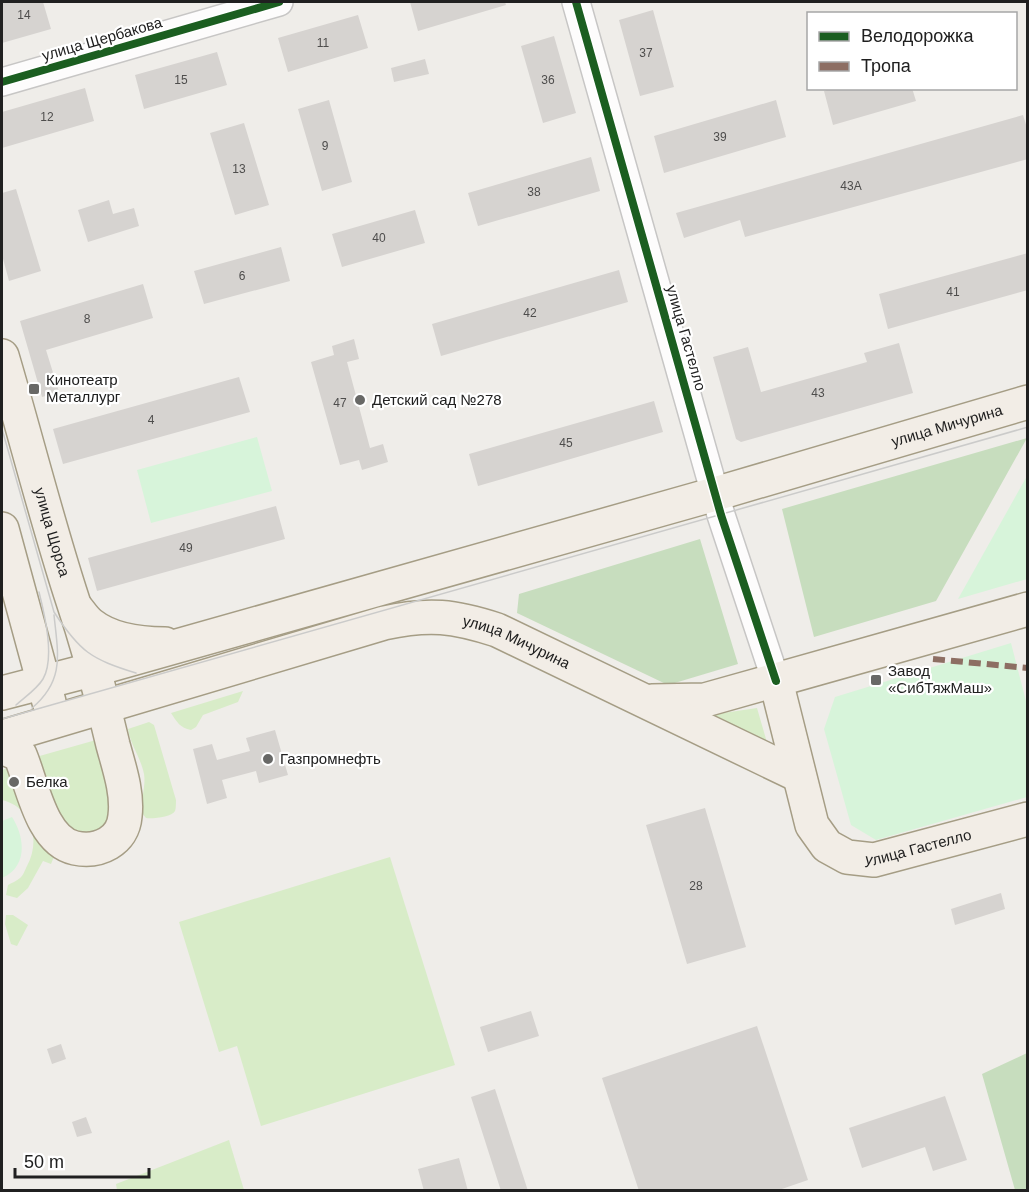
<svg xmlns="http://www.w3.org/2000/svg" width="1029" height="1192" font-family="Arial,sans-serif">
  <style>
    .grass { fill: #d8ecc8 }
    .forest { fill: #c7ddbe }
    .park { fill: #d7f4da }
    .building { fill: #d6d3d0 }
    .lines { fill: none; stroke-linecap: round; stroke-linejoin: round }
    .minor-casing { stroke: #c7c6c5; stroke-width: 30 }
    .major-casing { stroke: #a59d85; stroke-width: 36 }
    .minor { stroke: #fdfcfc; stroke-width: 27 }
    .major { stroke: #f2ede6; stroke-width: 33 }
    .tram { stroke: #cbcbca; stroke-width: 1.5 }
    .quiet { stroke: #8d6e63; stroke-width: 6; stroke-dasharray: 12 6; stroke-linecap: butt }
    .cycleway-casing { stroke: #fff; stroke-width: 11 }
    .cycleway { stroke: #1b5e20; stroke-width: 8 }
    .poi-dot { fill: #686866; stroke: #fff; stroke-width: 2 }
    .labels { text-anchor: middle; stroke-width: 4.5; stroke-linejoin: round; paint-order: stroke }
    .number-label { font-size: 12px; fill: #4e4d4c }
    .street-label { font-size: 15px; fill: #202020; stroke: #fff }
    .poi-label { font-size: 15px; fill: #202020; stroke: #fff; text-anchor: start }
  </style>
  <rect width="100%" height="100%" fill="#efede9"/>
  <!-- grass -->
  <path class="grass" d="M243 691 238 702 203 715 196 727 191 730C180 728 177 722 171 713Z
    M757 708 768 746 703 716Z
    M149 722 154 725 176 800C176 802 176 809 175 811 172 817 153 819 146 818L141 812C141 799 146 786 144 774 141 758 130 744 128 729Z
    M96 740 113 808 104 827 86 837 63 829 36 757Z
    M13 766 55 854 51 864 43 861 28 888 17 898 6 895 8 885C11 883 17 881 20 878 23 876 25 870 27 866 41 841 32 807 2 800V770Z
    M390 857 455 1065 261 1126 237 1046 219 1052 179 922Z
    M6 915H13L28 925 17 946 11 944 5 924Z
    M229 1140 244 1190H117L116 1184Z"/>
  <!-- forest -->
  <path class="forest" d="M1027 438 936 601 814 637 782 509Z
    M700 539 738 664 668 685 517 613 519 594Z
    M1027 1053V1190H1015L982 1074Z"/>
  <!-- park -->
  <path class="park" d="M257 437 272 491 151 523 137 470Z
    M1027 476V579L958 599Z
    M1011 643 1027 705V797L876 840 851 825 824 729 835 697Z
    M12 817C25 837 28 867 2 878V821Z"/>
  <!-- building -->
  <path class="building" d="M2 2H43L51 29 2 43Z
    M410 2H505L506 5 418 31Z
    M653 10 674 87 640 96 619 20Z
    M358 15 368 48 288 72 278 38Z
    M554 36 576 113 543 123 521 46Z
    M217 52 227 85 144 109 135 75Z
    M425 59 429 74 394 82 391 68Z
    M85 88 94 121 2 148V112Z
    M833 88H912L916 101 833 125 824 91Z
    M329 100 352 182 322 191 298 109Z
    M776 100 786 137 664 173 654 136Z
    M1023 115 1028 131V159L745 237 740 220 684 238 676 213Z
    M244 123 269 205 235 215 210 133Z
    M591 157 600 191 478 226 468 193Z
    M16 189 41 271 9 281 2 255V193Z
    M109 200 113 214 134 208 139 226 88 242 78 210Z
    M415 210 425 243 342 267 332 234Z
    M281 247 290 281 204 304 194 271Z
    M1028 253V290L888 329 879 294Z
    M619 270 628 302 441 356 432 324Z
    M143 284 153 318 46 350 59 392 42 397 20 321Z
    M354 339 359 359 347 362 370 448 383 444 388 462 362 470 359 460 340 465 311 362 334 355 332 346Z
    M899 343 913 393 741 442 736 439 713 357 748 347 761 392 867 362 864 353Z
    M239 377 250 412 63 464 53 429Z
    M654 401 663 432 478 486 469 454Z
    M276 506 285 539 97 591 88 558Z
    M275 730 288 775 259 783 256 771 222 780 227 798 207 804 193 749 212 744 217 760 250 751 246 738Z
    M705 808 746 947 687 964 646 825Z
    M1001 893 1005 909 955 925 951 909Z
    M531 1011 539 1036 488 1052 480 1027Z
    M757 1026 808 1180 776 1191H639L602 1078Z
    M61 1044 66 1059 52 1064 47 1049Z
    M495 1089 528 1191H501L471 1097Z
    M945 1096 967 1160 933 1171 925 1147 862 1168 849 1128Z
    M86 1117 92 1133 77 1137 72 1122Z
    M459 1158 468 1191H424L418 1169Z"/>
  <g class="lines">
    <!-- minor casing -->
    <g class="minor-casing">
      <path id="minor" d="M576 2 721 515 776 681
        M2 82 279 2"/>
    </g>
    <!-- major casing -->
    <g class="major-casing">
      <g id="major">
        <path id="s1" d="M2 356C25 434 45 514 70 592 87 642 101 693 113 745 119 767 128 793 125 816 123 841 99 853 75 848 41 841 32 783 20 755L2 747"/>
        <path d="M2 529 49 702"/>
        <path d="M77 609C81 614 85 620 90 624 110 640 140 644 165 644"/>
        <path id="s2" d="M776 681 812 825 827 846 847 857 874 860 1028 819"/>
        <path id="s3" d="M2 693 110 665 715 494 1028 402"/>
        <path d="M652 701 705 700 1028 609"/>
        <path id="s4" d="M2 737 384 623C429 613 454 616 497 630L798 775"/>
      </g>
    </g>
    <!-- minor -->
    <use href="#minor" class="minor"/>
    <!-- major -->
    <use href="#major" class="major"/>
    <!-- tram -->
    <path class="tram" d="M2 429 54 612C80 652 91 659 136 673
      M16 705C25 697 37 689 43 679 55 658 45 616 39 592
      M32 708C65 680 58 654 54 615
      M2 719 1028 427"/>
    <!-- quiet -->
    <path class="quiet" d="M933 659 1028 668"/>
    <!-- cycleway casing -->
    <g class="cycleway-casing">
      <path id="cycleway" d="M576 2 721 515 776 681
        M2 82 279 2"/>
    </g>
    <!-- cycleway -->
    <use href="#cycleway" class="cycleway"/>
  </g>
  <!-- markers -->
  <g class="poi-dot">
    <rect x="28" y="383" width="12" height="12" rx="3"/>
    <circle cx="360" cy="400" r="6"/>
    <rect x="870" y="674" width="12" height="12" rx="3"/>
    <circle cx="268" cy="759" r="6"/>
    <circle cx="14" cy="782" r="6"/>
  </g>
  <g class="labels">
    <!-- number labels -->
    <g class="number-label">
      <text x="24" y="19">14</text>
      <text x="323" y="47">11</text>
      <text x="646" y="57">37</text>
      <text x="181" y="84">15</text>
      <text x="548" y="84">36</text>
      <text x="47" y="121">12</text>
      <text x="720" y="141">39</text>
      <text x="325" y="150">9</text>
      <text x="239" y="173">13</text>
      <text x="851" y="190">43А</text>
      <text x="534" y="196">38</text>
      <text x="379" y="242">40</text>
      <text x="242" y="280">6</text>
      <text x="953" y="296">41</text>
      <text x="530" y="317">42</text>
      <text x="87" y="323">8</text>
      <text x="818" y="397">43</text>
      <text x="340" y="407">47</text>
      <text x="151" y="424">4</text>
      <text x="566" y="447">45</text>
      <text x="186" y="552">49</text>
      <text x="696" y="890">28</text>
    </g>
    <!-- street labels -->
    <g class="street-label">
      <text transform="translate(102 39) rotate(-16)" y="5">улица Щербакова</text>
      <text transform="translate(686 338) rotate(74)" y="5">улица Гастелло</text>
      <text dy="5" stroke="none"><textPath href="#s3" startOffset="982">улица Мичурина</textPath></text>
      <text dy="5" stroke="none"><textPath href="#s1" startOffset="183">улица Щорса</textPath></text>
      <text dy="5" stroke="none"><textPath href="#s4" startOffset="536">улица Мичурина</textPath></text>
      <text dy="5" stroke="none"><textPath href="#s2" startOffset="270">улица Гастелло</textPath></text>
    </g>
    <!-- poi labels -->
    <g class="poi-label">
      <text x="46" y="385">Кинотеатр<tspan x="46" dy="17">Металлург</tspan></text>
      <text x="372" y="405">Детский сад №278</text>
      <text x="888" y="676">Завод<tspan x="888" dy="17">«СибТяжМаш»</tspan></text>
      <text x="280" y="764">Газпромнефть</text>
      <text x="26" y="787">Белка</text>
    </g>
  </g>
  <!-- border -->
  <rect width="1029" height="1192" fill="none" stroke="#202020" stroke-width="6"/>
  <!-- legend -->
  <rect x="807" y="12" width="210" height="78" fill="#ffffff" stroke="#a6a6a6" stroke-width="1.5"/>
  <rect x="819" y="32" width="30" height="9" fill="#1b5e20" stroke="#a6a6a6" stroke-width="1.5"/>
  <text x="861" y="42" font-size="18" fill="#202020">Велодорожка</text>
  <rect x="819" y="62" width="30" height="9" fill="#8d6e63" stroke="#a6a6a6" stroke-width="1.5"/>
  <text x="861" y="72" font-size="18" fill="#202020">Тропа</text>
  <!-- scale -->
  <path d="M15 1168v9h134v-9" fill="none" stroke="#202020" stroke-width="3"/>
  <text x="24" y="1168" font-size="18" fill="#202020" stroke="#ffffff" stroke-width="4.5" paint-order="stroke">50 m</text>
</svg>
